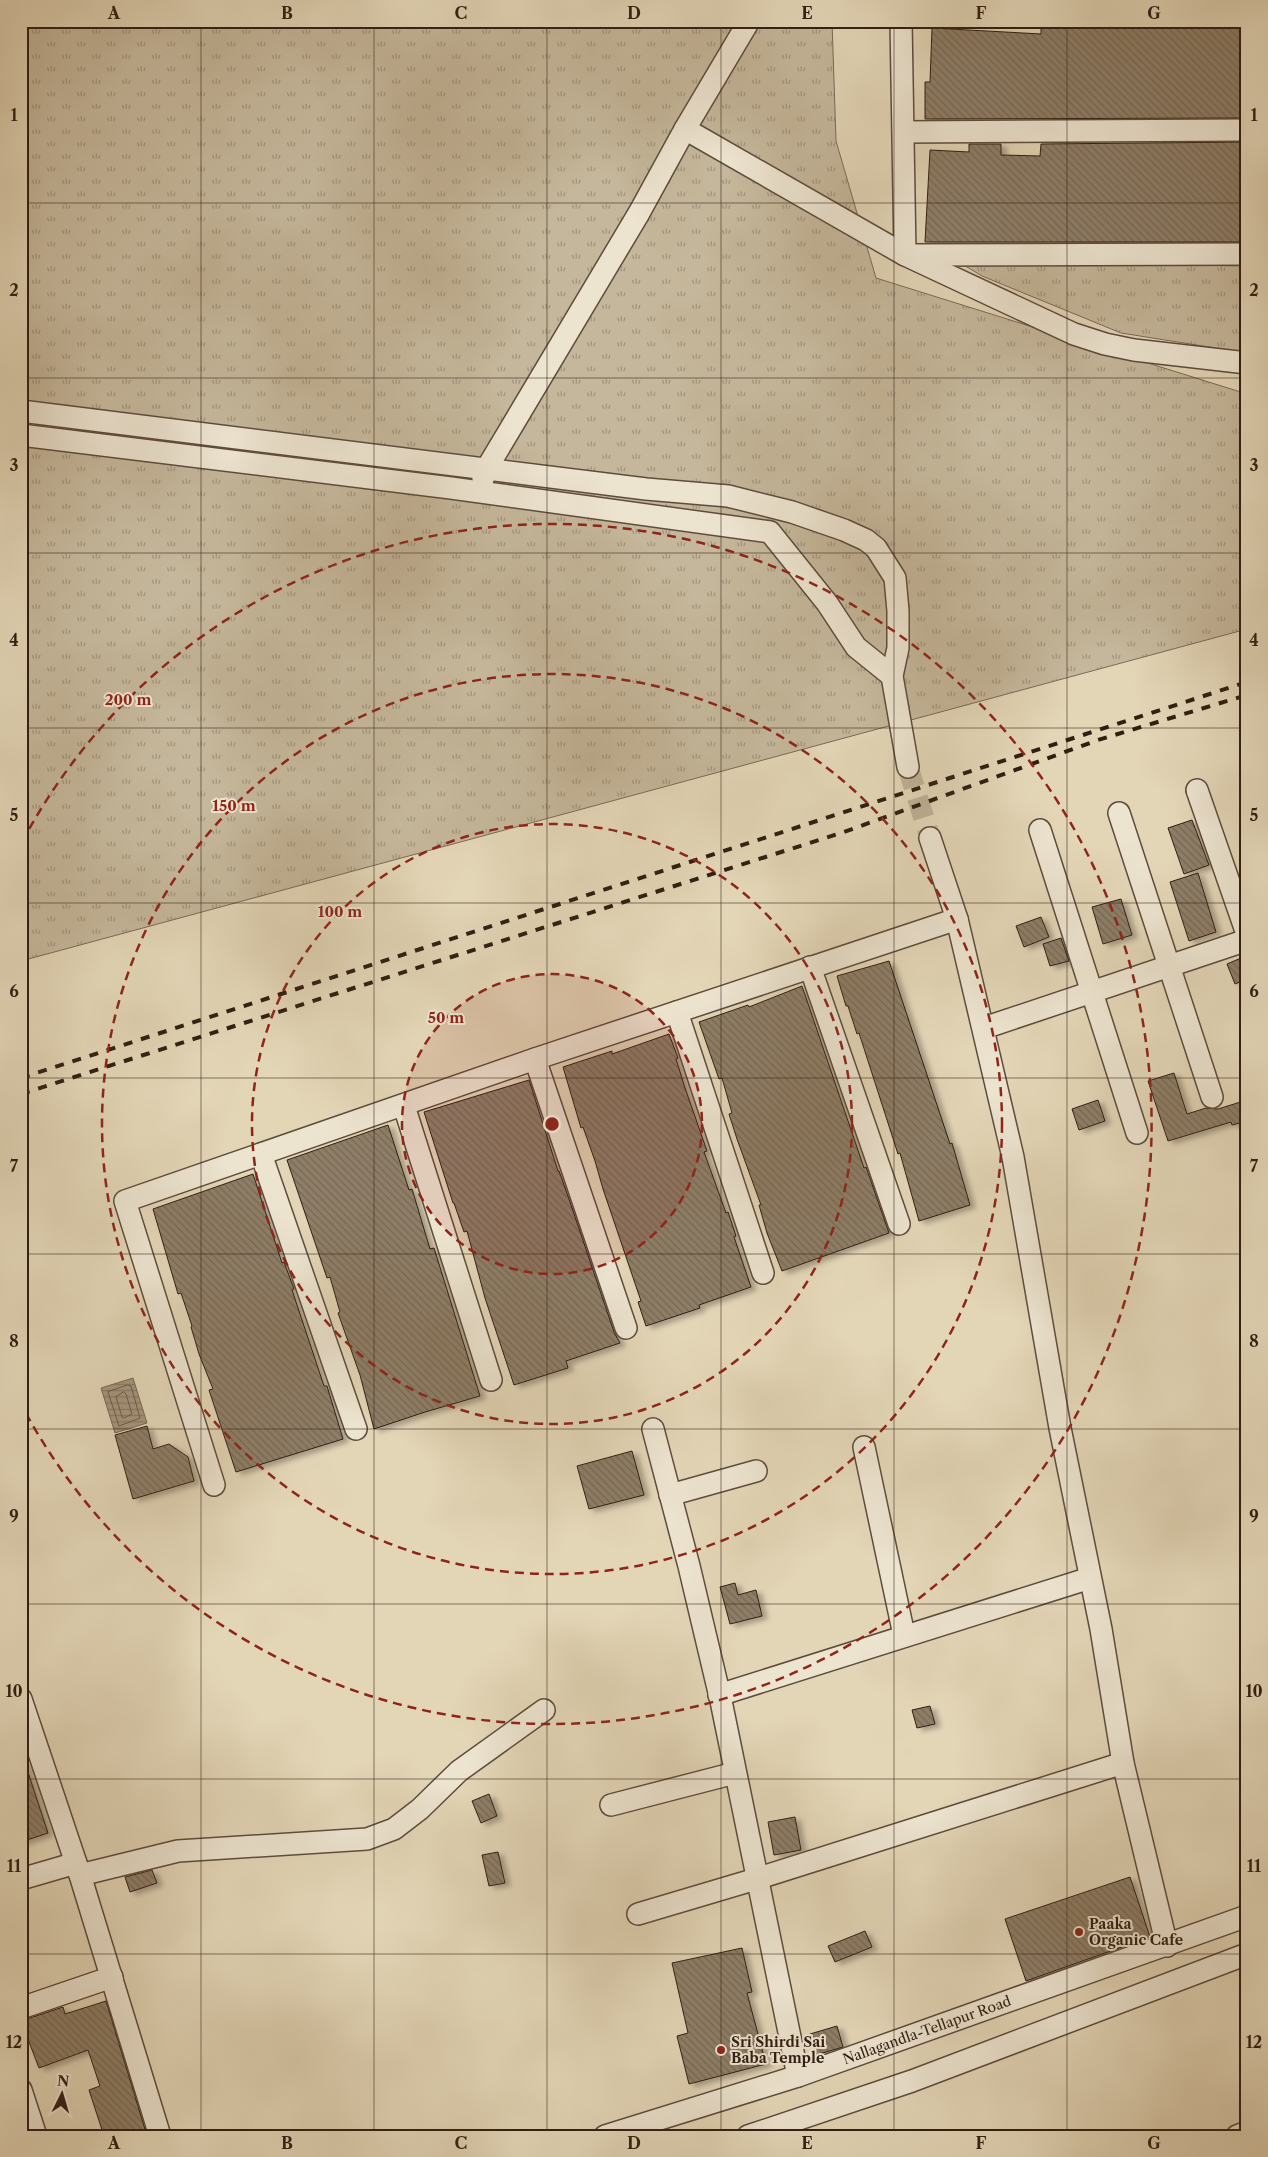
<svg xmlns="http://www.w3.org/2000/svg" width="1268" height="2157" font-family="'Libre Caslon Text',serif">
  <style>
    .grass { fill: url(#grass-tufts); stroke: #7b6a57 }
    .water { fill: url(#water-rules); stroke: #776754 }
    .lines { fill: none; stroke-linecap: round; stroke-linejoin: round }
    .shore { stroke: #6c5a49; stroke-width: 1 }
    .building { fill: url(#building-back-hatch); stroke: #311e13; filter: url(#shadow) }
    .minor-tunnel { stroke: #bfb196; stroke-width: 21; stroke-dasharray: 21 11; stroke-linecap: butt }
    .minor-casing { stroke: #5e4c3c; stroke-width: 24 }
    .minor { stroke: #ede4d0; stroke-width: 21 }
    .rail { stroke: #311e13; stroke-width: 4; stroke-dasharray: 9 9; stroke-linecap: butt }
    .grid { fill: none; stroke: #311e13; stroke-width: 1; stroke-opacity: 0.55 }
    .ring { fill: none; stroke: #8f2418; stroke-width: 2.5; stroke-dasharray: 9 6 }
    .poi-dot { fill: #8f2418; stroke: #ede4d0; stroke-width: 2 }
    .labels { text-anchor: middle; stroke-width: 4; stroke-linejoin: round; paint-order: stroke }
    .poi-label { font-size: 14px; font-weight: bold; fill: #311e13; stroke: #ede4d0; text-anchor: start }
    .street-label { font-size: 14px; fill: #311e13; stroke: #ede4d0 }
    .centre { fill: #8f2418; stroke: #ede4d0; stroke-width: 2.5 }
    .ring-label { font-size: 15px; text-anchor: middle; font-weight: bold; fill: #8f2418; stroke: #ede4d0; stroke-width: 4; stroke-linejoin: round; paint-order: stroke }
    .neatline { fill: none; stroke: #311e13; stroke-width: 2 }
    .grid-label { font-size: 16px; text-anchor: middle; font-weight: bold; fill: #311e13 }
  </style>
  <defs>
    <pattern id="grass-tufts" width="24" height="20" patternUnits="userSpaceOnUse" patternTransform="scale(1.25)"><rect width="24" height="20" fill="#c5b79b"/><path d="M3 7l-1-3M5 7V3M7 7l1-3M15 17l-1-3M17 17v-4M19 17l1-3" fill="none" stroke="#a1947d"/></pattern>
    <pattern id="water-rules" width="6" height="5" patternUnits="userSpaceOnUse" patternTransform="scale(1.25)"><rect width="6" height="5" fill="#a6977f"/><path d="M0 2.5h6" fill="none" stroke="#887b67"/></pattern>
    <pattern id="building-back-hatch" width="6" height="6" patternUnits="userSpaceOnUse" patternTransform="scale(1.25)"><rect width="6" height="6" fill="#8e7e68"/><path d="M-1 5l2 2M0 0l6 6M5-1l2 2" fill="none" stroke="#756754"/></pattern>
    <filter id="shadow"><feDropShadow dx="5.5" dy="3" stdDeviation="2.5" flood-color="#0004"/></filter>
  </defs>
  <rect width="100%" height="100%" fill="#e3d6b7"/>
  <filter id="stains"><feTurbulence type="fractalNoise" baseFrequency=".004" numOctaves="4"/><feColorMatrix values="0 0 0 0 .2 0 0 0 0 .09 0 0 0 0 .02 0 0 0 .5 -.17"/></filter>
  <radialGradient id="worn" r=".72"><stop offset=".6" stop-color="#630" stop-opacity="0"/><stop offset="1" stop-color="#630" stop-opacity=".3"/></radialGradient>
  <!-- grass -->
  <path class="grass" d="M21 21H832L836 141 876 278 1247 394V629L21 961Z
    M957 261 1247 266V353L1121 333 982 276Z"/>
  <!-- water -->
  <path class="water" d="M133 1378 147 1423 115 1433 101 1388Z"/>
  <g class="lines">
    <!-- shore -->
    <path class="shore" d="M128 1385 131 1386 140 1418 119 1426 108 1392Z
      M124 1392 126 1394 132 1414 124 1418 122 1417 116 1397Z"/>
  </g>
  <!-- building -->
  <path class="building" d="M1115 21H1221V23L1247 24V118L925 119V82H930L932 28 1041 34V24H1115Z
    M1247 142V242H925L930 150 969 152V144H1001V155L1040 156 1041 144Z
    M1192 820 1209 865 1184 874 1168 828Z
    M1198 873 1216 932 1189 941 1170 882Z
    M1121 899 1132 935 1103 944 1092 907Z
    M1041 917 1049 937 1024 947 1016 926Z
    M1061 938 1069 961 1050 966 1043 944Z
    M1241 958 1247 973V979L1235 984 1227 964Z
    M889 961 950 1144 952 1143 970 1205 919 1221 900 1153 898 1154 859 1033 857 1034 848 1006H846L837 976Z
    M802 986 864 1168 866 1167 889 1233 782 1271 767 1233 759 1205H761L737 1139 729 1114 732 1113 722 1078 719 1079 699 1022 748 1005 749 1007Z
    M669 1034 678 1058 676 1059 685 1088 707 1151 704 1152 726 1213 728 1212 736 1236 734 1237 751 1287 699 1305 700 1308 646 1326 638 1302 641 1301 603 1189 595 1161 583 1127 581 1128 563 1067 612 1051V1054Z
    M1174 1073 1187 1114 1206 1108 1218 1109 1247 1100V1121L1232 1125 1231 1122 1168 1141 1148 1081Z
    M529 1080 558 1171H559L570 1202 614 1332 620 1343 566 1361 568 1368 514 1385 485 1298 467 1231 464 1232 454 1203H453L424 1112Z
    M1098 1100 1105 1121 1079 1130 1072 1109Z
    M388 1125 409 1190 412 1189 430 1249 434 1248 480 1396 425 1412 374 1429 360 1375 338 1313 340 1312 330 1277 327 1278 287 1160Z
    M253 1174 282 1263 284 1262 294 1289 292 1290 324 1386H327L343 1439 236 1472 209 1390 213 1389 199 1354 191 1327 192 1326 181 1293 178 1294 153 1209Z
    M147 1426 153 1449 169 1444 188 1457 194 1481 133 1499 115 1435Z
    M632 1451 644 1495 589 1509 577 1466Z
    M735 1583 738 1595 756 1590 762 1616 730 1624 720 1587Z
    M930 1706 935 1724 917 1728 912 1710Z
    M24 1760 48 1833 21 1842V1761Z
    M489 1794 497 1816 481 1823 472 1801Z
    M795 1817 801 1850 774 1855 768 1822Z
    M498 1852 505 1883 489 1886 482 1855Z
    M152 1870 157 1883 130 1892 125 1877Z
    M1130 1877 1150 1937 1026 1981 1005 1919Z
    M865 1931 872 1947 835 1962 828 1946Z
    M742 1948 752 1992 747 1993 766 2064 689 2084 677 2036 688 2033 672 1963Z
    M106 2001 147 2136H104L89 2090 100 2086 88 2050 39 2068 21 2021 63 2007 65 2014Z
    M837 2026 843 2047 816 2055 810 2034Z"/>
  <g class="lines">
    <!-- minor-tunnel -->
    <path class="minor-tunnel" d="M908 767 930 838"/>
    <!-- minor casing -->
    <g class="minor-casing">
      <g id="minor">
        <path d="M901 21 905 255 1074 334 1105 344 1134 350 1247 363"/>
        <path d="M685 129 905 255 1247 254"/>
        <path d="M904 132 1247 130"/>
        <path d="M21 411 646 489 728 496 792 512 844 530 866 540 876 548 895 578 898 611V648L892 676 908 767"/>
        <path d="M21 435 451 488 770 532 827 603 856 647 892 676"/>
        <path d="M483 479 487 468 639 213 685 129 749 21"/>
        <path d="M1197 790 1247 934"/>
        <path d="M1119 813 1212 1097"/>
        <path d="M1040 830 1137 1133"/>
        <path d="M930 838 957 919 1013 1157 1060 1428 1101 1629 1123 1763 1167 1946"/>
        <path d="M810 967 899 1224"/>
        <path d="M677 1012 763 1273"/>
        <path d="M984 1028 1247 940"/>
        <path d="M535 1059 626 1328"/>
        <path d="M404 1106 491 1380"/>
        <path d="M261 1154 356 1429"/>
        <path d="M653 1429 689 1566 721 1701 798 2076"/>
        <path d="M864 1447 904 1635"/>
        <path d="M214 1485 125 1201 535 1059 957 919"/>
        <path d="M670 1495 756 1471"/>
        <path d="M719 1695 1090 1578"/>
        <path d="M21 1699 80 1875 160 2136"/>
        <path d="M611 1805 735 1773"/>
        <path d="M80 1875 178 1851 367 1839 394 1829 420 1809 459 1771 544 1710"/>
        <path d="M21 1879 76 1863"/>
        <path d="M638 1914 756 1879 1123 1763"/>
        <path d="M21 2008 112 1977"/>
        <path d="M21 2090 36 2136"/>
        <path id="s1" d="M605 2136 798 2076 1247 1916"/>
        <path d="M748 2136 912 2081 1247 1954"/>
        <path d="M1237 2136 1247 2132"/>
      </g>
    </g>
    <!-- minor -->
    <use href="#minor" class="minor"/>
    <!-- rail -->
    <path class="rail" d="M21 1078 1247 682
      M21 1094 844 832 1098 740 1247 695"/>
  </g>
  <!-- grid -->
  <path class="grid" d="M201 21V2136M374 21V2136M547 21V2136M721 21V2136M894 21V2136M1067 21V2136M21 203H1247M21 378H1247M21 553H1247M21 728H1247M21 903H1247M21 1078H1247M21 1254H1247M21 1429H1247M21 1604H1247M21 1779H1247M21 1954H1247"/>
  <!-- distance rings -->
  <circle cx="552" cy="1124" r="150" fill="#8f2418" fill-opacity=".12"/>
  <g class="ring">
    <circle cx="552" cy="1124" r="150"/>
    <circle cx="552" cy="1124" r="300"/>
    <circle cx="552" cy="1124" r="450"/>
    <path d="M22 842A600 600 0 1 1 22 1406"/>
  </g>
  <!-- markers -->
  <g class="poi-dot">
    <circle cx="1079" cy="1932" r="5"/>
    <circle cx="721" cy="2050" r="5"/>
  </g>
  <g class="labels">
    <!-- poi labels -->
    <g class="poi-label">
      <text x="1089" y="1929">Paaka<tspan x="1089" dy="16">Organic Cafe</tspan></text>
      <text x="731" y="2047">Sri Shirdi Sai<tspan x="731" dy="16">Baba Temple</tspan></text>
    </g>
    <!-- street labels -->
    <g class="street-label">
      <text dy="5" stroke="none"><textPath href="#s1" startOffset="339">Nallagandla-Tellapur Road</textPath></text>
    </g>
  </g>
  <circle cx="552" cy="1124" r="8" class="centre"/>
  <g class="ring-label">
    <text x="128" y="705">200 m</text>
    <text x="234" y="811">150 m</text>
    <text x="340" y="917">100 m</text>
    <text x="446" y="1023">50 m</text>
  </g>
  <!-- margin -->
  <rect width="1268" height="2157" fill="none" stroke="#e3d6b7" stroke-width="55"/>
  <!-- north arrow -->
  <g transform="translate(62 2094) rotate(5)" stroke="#ede4d0" stroke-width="4" paint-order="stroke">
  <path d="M0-4L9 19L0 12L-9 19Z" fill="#311e13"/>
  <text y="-8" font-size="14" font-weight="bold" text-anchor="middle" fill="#311e13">N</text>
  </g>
  <rect x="28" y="28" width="1212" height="2102" class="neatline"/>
  <g class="grid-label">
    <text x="114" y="19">A</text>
    <text x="287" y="19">B</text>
    <text x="461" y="19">C</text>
    <text x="634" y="19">D</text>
    <text x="807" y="19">E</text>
    <text x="981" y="19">F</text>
    <text x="1154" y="19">G</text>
    <text x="14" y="121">1</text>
    <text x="1254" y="121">1</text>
    <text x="14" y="296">2</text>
    <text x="1254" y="296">2</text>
    <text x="14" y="471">3</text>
    <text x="1254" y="471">3</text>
    <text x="14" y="646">4</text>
    <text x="1254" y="646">4</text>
    <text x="14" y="821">5</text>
    <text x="1254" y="821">5</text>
    <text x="14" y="997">6</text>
    <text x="1254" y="997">6</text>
    <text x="14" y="1172">7</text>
    <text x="1254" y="1172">7</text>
    <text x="14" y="1347">8</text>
    <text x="1254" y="1347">8</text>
    <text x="14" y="1522">9</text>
    <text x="1254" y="1522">9</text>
    <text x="14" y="1697">10</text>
    <text x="1254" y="1697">10</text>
    <text x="14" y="1872">11</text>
    <text x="1254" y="1872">11</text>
    <text x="14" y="2048">12</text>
    <text x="1254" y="2048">12</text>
    <text x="114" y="2149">A</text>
    <text x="287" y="2149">B</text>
    <text x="461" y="2149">C</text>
    <text x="634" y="2149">D</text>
    <text x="807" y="2149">E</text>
    <text x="981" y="2149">F</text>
    <text x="1154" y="2149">G</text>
  </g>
  <rect width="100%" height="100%" filter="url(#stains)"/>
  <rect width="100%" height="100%" fill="url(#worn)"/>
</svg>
